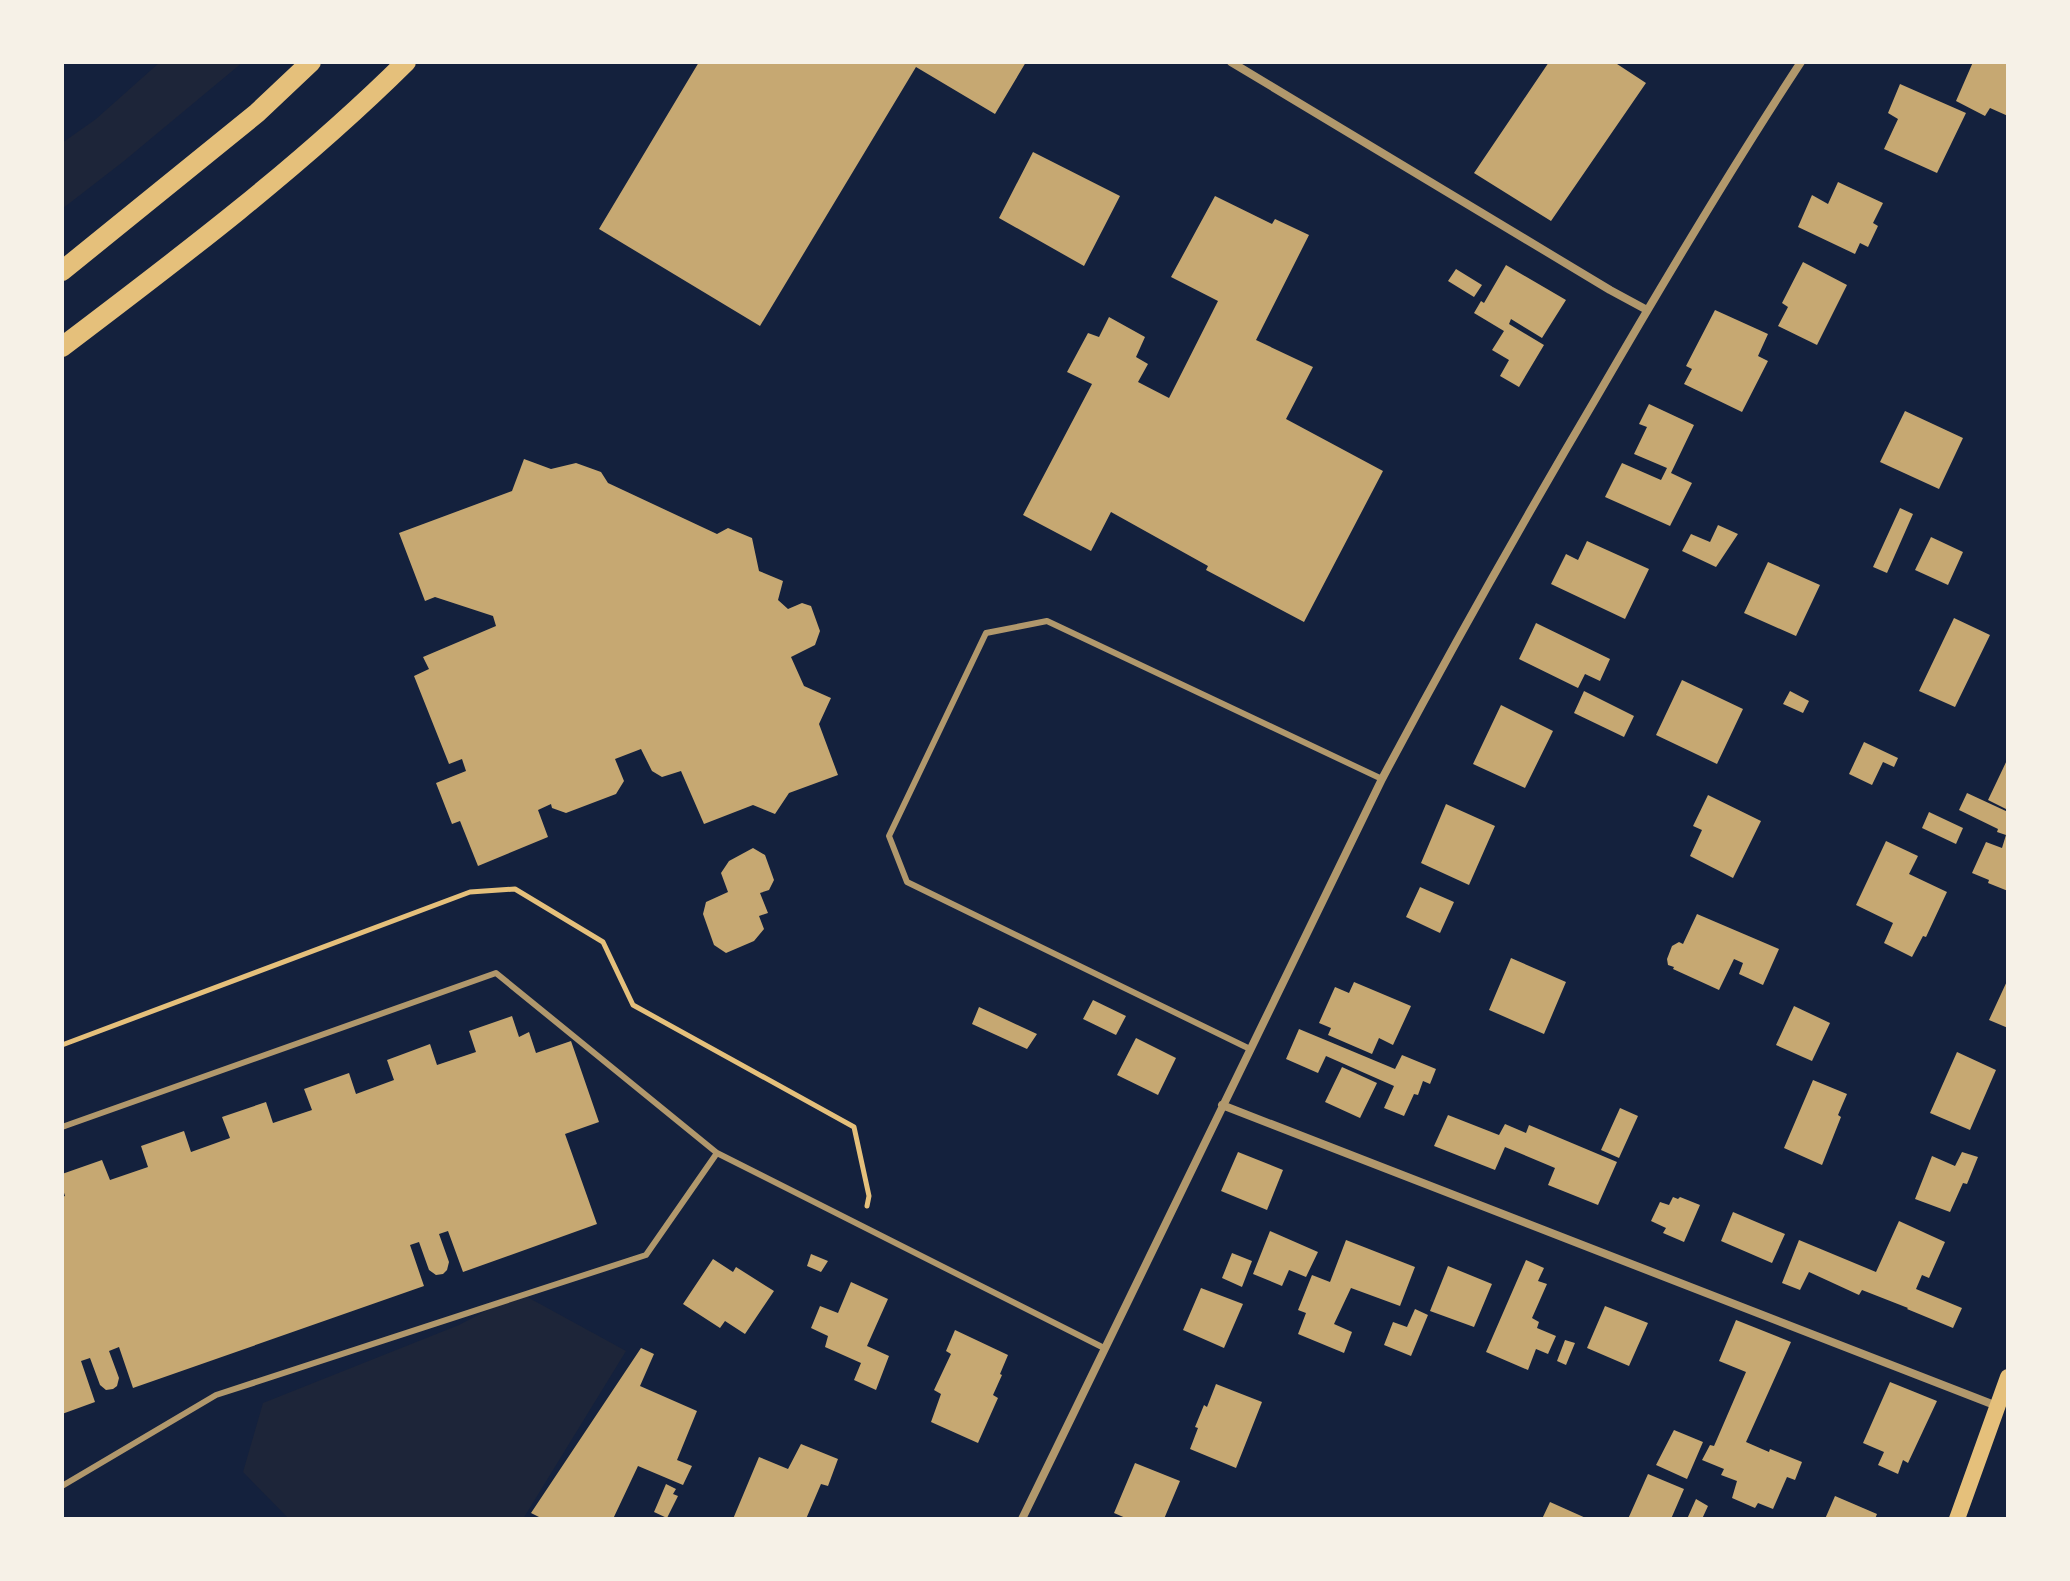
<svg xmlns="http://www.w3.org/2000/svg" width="2070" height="1581" font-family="'IBM Plex Sans',sans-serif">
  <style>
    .green { fill: #1d2539 }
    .building { fill: #c6a872 }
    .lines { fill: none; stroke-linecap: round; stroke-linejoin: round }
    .path { stroke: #e5c07b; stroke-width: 5 }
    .service { stroke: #b1986c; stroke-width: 6 }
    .minor { stroke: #b1986c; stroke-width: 8 }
    .secondary { stroke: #e5c07b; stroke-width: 16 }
    .primary { stroke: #e5c07b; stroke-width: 20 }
  </style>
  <rect width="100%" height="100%" fill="#14213d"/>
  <!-- green -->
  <path class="green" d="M160 62H243L124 161 62 209V143L96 119Z
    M520 1293 626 1351 523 1519H289L243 1472 263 1403 459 1325Z"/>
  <!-- building -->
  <path class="building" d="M699 62H1026L995 114 916 67 760 326 599 229Z
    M1549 62H1614L1646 83 1551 221 1474 173Z
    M1973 62H2008V116L1990 108 1985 116 1956 101Z
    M1900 84 1966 113 1937 173 1884 149 1898 119 1888 113Z
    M1033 152 1120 196 1084 266 999 218Z
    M1838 182 1883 203 1873 223 1878 226 1868 247 1860 243 1855 254 1798 227 1812 195 1828 204Z
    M1215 196 1272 224 1275 219 1309 235 1256 340 1313 367 1286 419 1383 471 1304 622 1206 570 1208 566 1111 512 1091 551 1023 515 1092 384 1067 372 1088 333 1099 337 1109 317 1145 337 1136 357 1148 364 1138 382 1169 398 1218 301 1171 277Z
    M1803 262 1847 285 1817 345 1778 326 1788 307 1782 303Z
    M1506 265 1566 300 1542 338 1511 319 1509 324 1544 345 1519 387 1500 376 1509 360 1492 350 1504 331 1474 313 1481 301 1484 303Z
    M1456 269 1482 285 1474 297 1448 281Z
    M1715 310 1768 334 1758 356 1768 361 1742 412 1684 384 1692 369 1686 366Z
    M1649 404 1694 425 1671 473 1692 483 1670 526 1605 497 1622 463 1661 480 1667 468 1634 454 1647 427 1639 424Z
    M1905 411 1963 438 1939 489 1880 462Z
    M524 459 551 469 576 463 601 472 608 483 717 534 728 528 752 538 759 571 783 581 778 600 788 609 802 603 811 606 820 631 815 645 791 657 804 686 831 698 819 724 838 775 789 793 775 814 753 805 704 824 681 771 662 777 652 771 641 749 615 759 624 781 616 794 566 813 552 808 551 804 538 810 548 837 478 866 460 821 452 824 436 783 466 771 462 759 449 764 414 676 429 669 423 657 496 626 493 616 435 597 425 601 399 533 512 491Z
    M1900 508 1913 514 1887 573 1873 567Z
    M1718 525 1738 534 1716 567 1682 551 1691 534 1710 542Z
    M1931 537 1963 552 1948 585 1915 570Z
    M1587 541 1649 569 1625 619 1551 584 1566 554 1578 560Z
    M1768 562 1820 585 1796 636 1744 613Z
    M1954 618 1990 635 1955 707 1919 691Z
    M1536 623 1610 659 1600 681 1585 674 1578 688 1519 659Z
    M1682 680 1743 709 1717 764 1656 735Z
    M1584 691 1634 716 1624 737 1574 713Z
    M1790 691 1809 701 1803 713 1783 704Z
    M1501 705 1553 731 1525 788 1473 764Z
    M1864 742 1898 758 1894 767 1883 762 1872 785 1849 774Z
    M2008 758V810L1988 800Z
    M1967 793 2008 812V891L1988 883 1989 880 1972 873 1986 842 2002 848 2006 835 1997 832 1998 829 1959 810Z
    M1708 795 1761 821 1733 878 1690 856 1702 830 1693 826Z
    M1446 804 1495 826 1469 885 1421 863Z
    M1929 812 1963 828 1956 844 1922 828Z
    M1886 841 1918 856 1909 874 1947 892 1926 937 1923 936 1912 957 1884 943 1893 923 1856 905Z
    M753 848 765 855 774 880 769 890 760 893 768 913 759 916 764 929 754 941 726 953 714 945 703 914 706 902 728 892 721 873 729 861Z
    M1420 887 1454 902 1440 933 1406 917Z
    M1697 914 1779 949 1763 985 1739 974 1743 963 1734 959 1719 990 1673 969 1674 967 1668 965 1667 959 1672 946 1679 942 1683 944Z
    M1511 958 1566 982 1544 1034 1489 1010Z
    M2008 979V1028L1989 1020Z
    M1354 982 1411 1006 1393 1045 1379 1038 1372 1054 1328 1035 1331 1028 1319 1023 1335 987 1349 993Z
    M1093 1000 1126 1016 1116 1035 1083 1019Z
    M1794 1006 1830 1023 1812 1061 1776 1045Z
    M979 1007 1037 1034 1027 1049 972 1024Z
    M512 1016 519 1037 529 1032 536 1053 571 1041 599 1122 565 1134 597 1224 463 1272 448 1231 439 1234 449 1262 447 1270 443 1274 436 1275 429 1270 419 1242 410 1245 424 1286 133 1388 119 1347 109 1351 119 1378 117 1386 113 1389 106 1390 100 1385 90 1358 81 1361 95 1402 62 1414V1197L65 1196 62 1186V1174L102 1160 110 1180 148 1167 141 1146 184 1131 191 1152 230 1138 222 1117 266 1102 273 1123 312 1110 304 1089 349 1073 356 1094 394 1080 387 1060 430 1044 437 1065 476 1052 469 1031Z
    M1299 1029 1395 1069 1402 1055 1436 1069 1430 1084 1423 1081 1418 1095 1414 1094 1404 1116 1384 1108 1394 1086 1326 1056 1318 1073 1286 1059Z
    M1136 1038 1176 1058 1158 1095 1117 1075Z
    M1957 1052 1996 1070 1970 1130 1930 1113Z
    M1342 1067 1377 1083 1360 1118 1325 1102Z
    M1813 1080 1847 1094 1838 1115 1841 1117 1822 1165 1784 1148Z
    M1620 1108 1638 1116 1619 1158 1601 1150Z
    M1448 1115 1499 1135 1505 1124 1526 1133 1529 1125 1617 1162 1598 1205 1548 1185 1555 1168 1505 1147 1495 1170 1434 1146Z
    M1238 1152 1283 1170 1267 1210 1221 1191Z
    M1962 1152 1978 1157 1967 1184 1963 1183 1950 1212 1915 1199 1932 1156 1955 1166Z
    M1673 1197 1678 1199 1680 1197 1700 1205 1684 1242 1663 1233 1666 1228 1651 1221 1660 1202 1669 1205Z
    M1733 1212 1785 1234 1772 1263 1721 1241Z
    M1899 1221 1945 1242 1929 1278 1922 1275 1916 1289 1962 1308 1953 1328 1907 1309 1908 1308 1862 1290 1859 1295 1809 1272 1800 1290 1782 1283 1799 1240 1876 1272Z
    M1270 1231 1318 1252 1306 1277 1289 1270 1282 1286 1253 1274Z
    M1346 1240 1415 1267 1400 1306 1351 1288 1334 1324 1352 1332 1344 1353 1298 1334 1306 1313 1298 1310 1312 1275 1330 1282Z
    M1232 1253 1252 1261 1242 1287 1222 1278Z
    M811 1254 828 1261 821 1272 807 1266Z
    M713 1259 733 1272 736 1267 774 1291 745 1334 725 1321 720 1328 683 1304Z
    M1526 1260 1544 1268 1538 1281 1547 1284 1532 1318 1539 1322 1537 1328 1556 1336 1548 1354 1536 1349 1528 1370 1486 1352Z
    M1448 1266 1492 1284 1474 1327 1430 1311Z
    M851 1282 888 1299 867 1346 889 1356 876 1390 854 1380 861 1363 825 1347 828 1336 811 1328 820 1306 838 1313Z
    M1201 1288 1243 1304 1224 1348 1183 1330Z
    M1605 1306 1648 1323 1629 1366 1587 1348Z
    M1415 1309 1428 1315 1411 1356 1384 1345 1393 1322 1407 1327Z
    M1736 1320 1791 1342 1746 1442 1769 1452 1770 1449 1802 1462 1795 1480 1787 1477 1773 1509 1758 1503 1755 1508 1732 1498 1737 1481 1721 1475 1724 1469 1702 1460 1710 1445 1714 1446 1746 1372 1719 1361Z
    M955 1330 1008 1355 1000 1374 1002 1375 993 1395 998 1398 978 1443 931 1422 941 1394 934 1390 951 1354 946 1351Z
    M1565 1340 1575 1343 1566 1365 1557 1361Z
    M641 1348 654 1354 640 1386 697 1411 677 1460 692 1466 683 1485 638 1466 613 1519H543L531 1513Z
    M1890 1382 1937 1401 1908 1463 1903 1460 1898 1474 1878 1465 1884 1452 1863 1443Z
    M1216 1384 1262 1402 1236 1468 1190 1449 1198 1428 1195 1427 1204 1405 1207 1407Z
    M1674 1430 1703 1442 1687 1479 1656 1465Z
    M801 1444 838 1459 828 1486 821 1484 806 1519H733L759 1457 788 1469Z
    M1135 1463 1180 1481 1164 1519H1128L1114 1513Z
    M1648 1474 1684 1489 1671 1519H1628Z
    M666 1484 676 1489 673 1494 678 1496 667 1518 654 1512Z
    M1835 1496 1877 1514 1875 1519H1825Z
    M1696 1499 1708 1506 1702 1519H1687Z
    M1550 1502 1588 1519H1542Z"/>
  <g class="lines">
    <!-- path -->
    <path class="path" d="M62 1045 470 892 515 889 603 942 633 1005 854 1127 869 1196 867 1206"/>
    <!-- service -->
    <path class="service" d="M1250 1049 907 882 889 836 986 633 1047 621 1382 779
      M62 1127 496 973 717 1153 1104 1348
      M62 1486 216 1395 646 1255 717 1153"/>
    <!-- minor -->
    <path class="minor" d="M1231 62 1610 290 1647 310
      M1222 1105 1997 1406
      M1022 1519 1382 779C1451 649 1524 520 1599 393 1664 281 1730 170 1801 62"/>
    <!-- secondary -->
    <path class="secondary" d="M1957 1519 2008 1377"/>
    <!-- primary -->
    <path class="primary" d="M62 271 257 113 311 62
      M62 347C181 257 300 167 406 62"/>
  </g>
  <!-- border -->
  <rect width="2070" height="1581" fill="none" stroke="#f6f1e7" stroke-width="128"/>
</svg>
